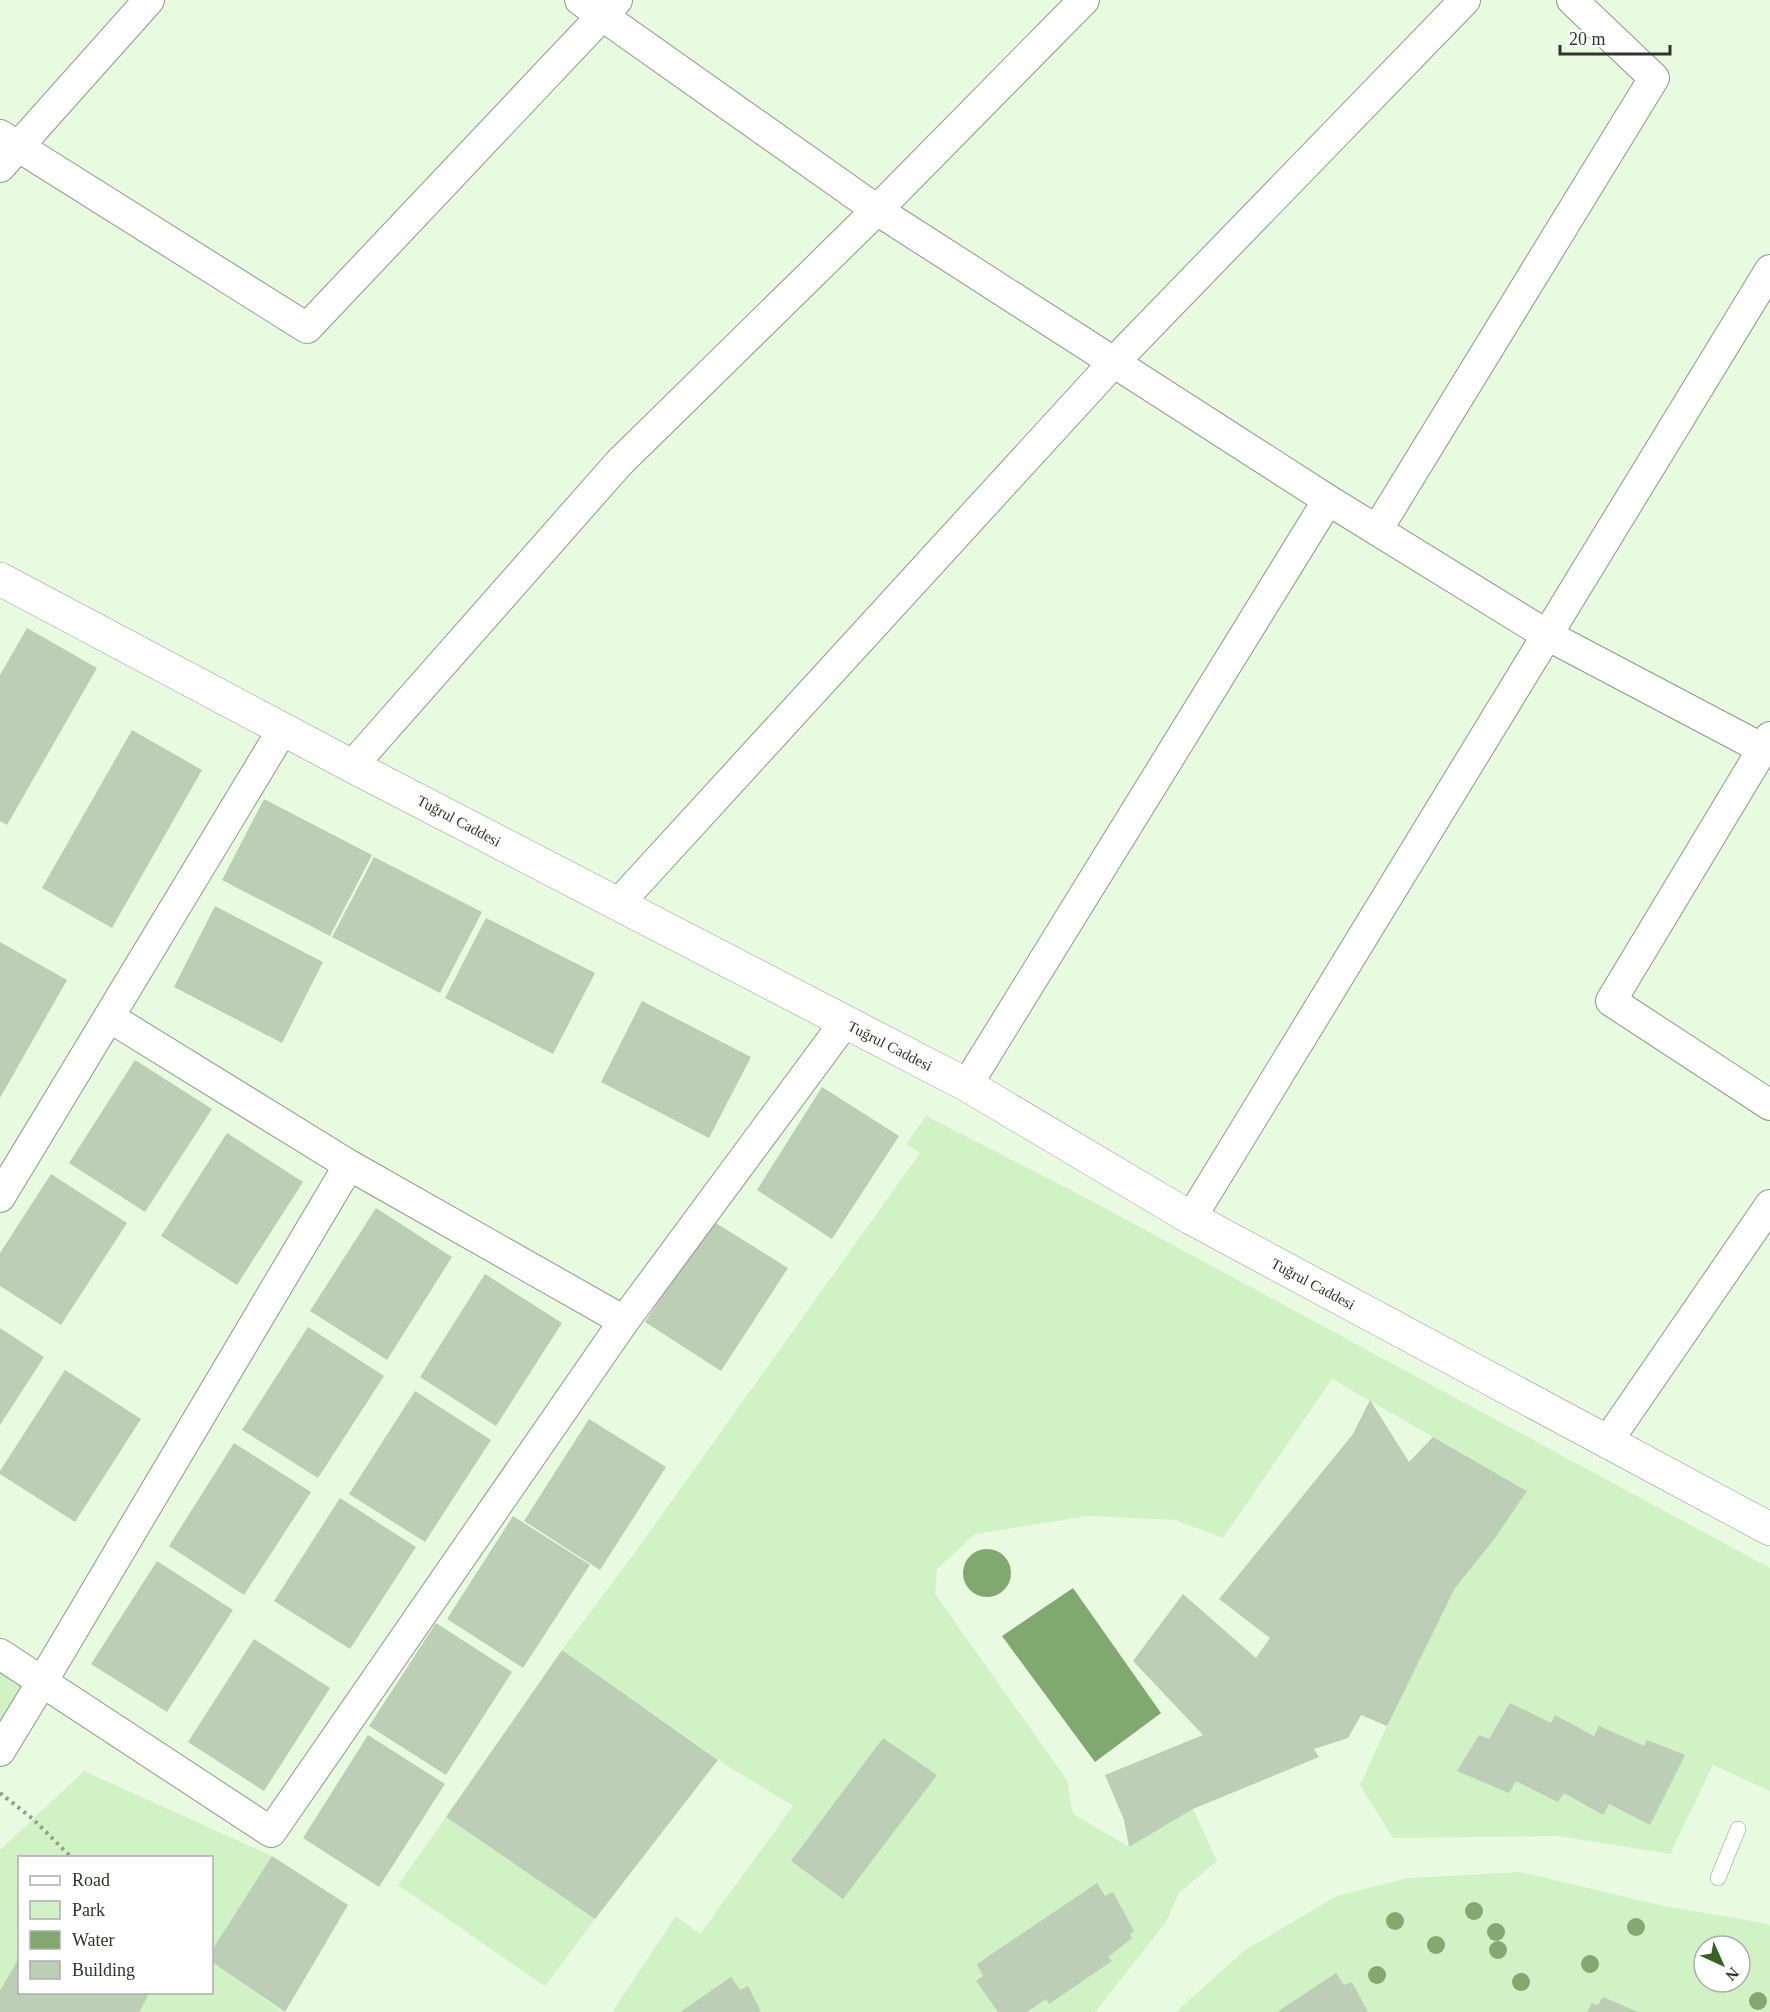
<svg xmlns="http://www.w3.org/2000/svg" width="1770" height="2012" font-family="'Times New Roman',serif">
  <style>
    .green { fill: #d1f2c4; fill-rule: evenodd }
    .water { fill: #80a86f }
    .building { fill: #bcceb5 }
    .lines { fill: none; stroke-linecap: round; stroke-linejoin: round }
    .service-casing { stroke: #8a9b83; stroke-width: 16 }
    .minor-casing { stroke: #8a9b83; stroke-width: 32 }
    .primary-casing { stroke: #8a9b83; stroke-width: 34 }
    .path { stroke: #919f8d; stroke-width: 4; stroke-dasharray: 3 4.5; stroke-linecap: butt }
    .service { stroke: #fff; stroke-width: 15 }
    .minor { stroke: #fff; stroke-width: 30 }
    .primary { stroke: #fff; stroke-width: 33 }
    .tree { fill: #84a872 }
    .labels { text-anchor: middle; stroke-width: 6; stroke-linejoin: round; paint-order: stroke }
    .street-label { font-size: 15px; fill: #2e352c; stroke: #fff }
  </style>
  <rect width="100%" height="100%" fill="#e8fbe1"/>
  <!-- green -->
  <path class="green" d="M926 1116 1075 1192 1770 1568V1791L1713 1765 1670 1854 1558 1836 1393 1838 1360 1785 1395 1708 1455 1588 1496 1537 1527 1491 1332 1379 1223 1538 1175 1520 1089 1516 975 1534 937 1569 935 1594 1067 1780 1073 1814 1129 1847 1193 1809 1217 1861 1179 1893 1166 1922 1095 2012H612L676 1916 700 1934 793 1806 728 1766 562 1650 636 1551 920 1153 906 1144Z
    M0 1654 42 1682 0 1751Z
    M84 1771 272 1856 212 1950V1858H20V1992H212V1962L283 2012H0V1850Z
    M446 1817 595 1919 545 1986 398 1885Z
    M1521 1872 1663 1906 1763 1923 1770 1926V2012H1176L1245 1950 1337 1896 1408 1878ZM1704 1946H1740V1982H1704Z"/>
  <!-- water -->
  <path class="water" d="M963 1573a24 24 0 1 1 48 0a24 24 0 1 1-48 0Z
    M1073 1588 1161 1713 1095 1762 1002 1636Z"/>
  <!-- building -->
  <path class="building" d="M27 628 97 668 7 825 0 821V675Z
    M132 730 202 770 112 928 42 888Z
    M264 799 372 855 330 936 222 880Z
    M374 857 482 912 440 993 332 937Z
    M215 906 323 962 282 1043 174 987Z
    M486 918 595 973 553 1054 445 998Z
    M0 942 67 980 0 1098Z
    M642 1001 751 1057 709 1138 601 1082Z
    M135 1060 212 1109 145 1212 69 1163Z
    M822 1087 899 1136 832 1239 757 1190Z
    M227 1133 303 1182 237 1285 161 1236Z
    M51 1174 127 1223 61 1325 0 1286V1253Z
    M376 1208 452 1257 387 1360 310 1311Z
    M711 1220 788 1268 721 1371 645 1322Z
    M485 1274 562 1323 496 1426 420 1377Z
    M308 1327 384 1376 318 1478 242 1430Z
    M0 1328 44 1357 0 1425Z
    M65 1370 141 1419 75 1522 0 1474V1471Z
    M415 1391 491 1440 425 1542 349 1494Z
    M1370 1400 1409 1462 1433 1437 1527 1491 1496 1537 1455 1588 1387 1726 1361 1715 1348 1738 1314 1749 1319 1757 1193 1809 1129 1847 1124 1820 1105 1775 1203 1735 1133 1661 1183 1594 1256 1658 1270 1638 1219 1599 1353 1434Z
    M589 1419 666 1467 600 1570 524 1521Z
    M234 1443 311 1492 244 1595 169 1546Z
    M340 1498 416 1547 350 1649 274 1601Z
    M513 1516 590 1565 523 1668 447 1619Z
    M157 1561 233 1610 167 1712 91 1664Z
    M436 1623 512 1672 446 1775 369 1726Z
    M254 1639 330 1688 264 1791 188 1742Z
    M562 1650 718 1760 595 1919 446 1817Z
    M1510 1703 1551 1723 1555 1715 1594 1736 1599 1726 1644 1746 1647 1740 1685 1755 1650 1825 1609 1804 1603 1815 1564 1793 1558 1802 1516 1781 1509 1793 1457 1771 1479 1735 1489 1739Z
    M368 1735 445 1784 379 1887 303 1838Z
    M883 1738 937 1775 843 1899 791 1861Z
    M272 1856 348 1905 285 2012 212 1962V1950Z
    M1097 1883 1105 1896 1113 1892 1134 1931 1130 1934 1132 1938 1108 1957 1112 1961 1049 2004 1046 1999 1027 2012H998L976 1981 983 1976 977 1964Z
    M20 1956V1992H150L139 2012H0V1991Z
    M1336 1973 1344 1985 1352 1982 1368 2012H1277Z
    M731 1977 740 1990 748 1986 761 2012H680Z
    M1603 1997 1638 2012H1587L1592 2003 1598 2005Z"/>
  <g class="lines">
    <!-- service casing -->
    <g class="service-casing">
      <path id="service" d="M1718 1878 1738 1829"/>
    </g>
    <!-- minor casing -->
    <g class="minor-casing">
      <path id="minor" d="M580 0 877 210 1328 500 1547 635 1763 749
        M0 135 307 328 617 0
        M0 167 149 0
        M1377 530 1654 78 1572 0
        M1770 737 1611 1001 1770 1105
        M352 766 619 463 877 210 1084 0
        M618 904 1114 362 1465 0
        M109 1017 349 1165 624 1321
        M967 1085 1328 500
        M0 1197 283 729
        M1191 1218 1770 270
        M1607 1442 1770 1205
        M0 1654 271 1832 624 1321 845 1022
        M0 1751 42 1682 349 1165"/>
    </g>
    <!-- primary casing -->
    <g class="primary-casing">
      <path id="primary" d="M0 579 352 766 967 1085 1191 1218 1770 1529"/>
    </g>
    <!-- path -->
    <path class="path" d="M0 1793 33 1819 72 1858"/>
    <!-- service -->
    <use href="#service" class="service"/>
    <!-- minor -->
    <use href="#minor" class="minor"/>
    <!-- primary -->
    <use href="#primary" class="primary"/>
  </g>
  <!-- trees -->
  <g class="tree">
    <circle cx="1474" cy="1911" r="9"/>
    <circle cx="1395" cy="1921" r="9"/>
    <circle cx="1636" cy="1927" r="9"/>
    <circle cx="1496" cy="1932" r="9"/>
    <circle cx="1436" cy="1945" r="9"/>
    <circle cx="1498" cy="1950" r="9"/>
    <circle cx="1590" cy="1964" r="9"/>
    <circle cx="1377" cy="1975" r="9"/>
    <circle cx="1521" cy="1982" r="9"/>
    <circle cx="1758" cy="2001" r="9"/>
  </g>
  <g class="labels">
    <!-- street labels -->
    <g class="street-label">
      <text transform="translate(459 821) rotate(28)" y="5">Tuğrul Caddesi</text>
      <text transform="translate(890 1046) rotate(27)" y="5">Tuğrul Caddesi</text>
      <text transform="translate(1313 1284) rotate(28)" y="5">Tuğrul Caddesi</text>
    </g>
  </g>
  <!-- legend -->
  <rect x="18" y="1856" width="195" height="138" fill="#ffffff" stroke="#abaeab" stroke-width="1.5"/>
  <rect x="30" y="1876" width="30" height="9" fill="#ffffff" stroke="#abaeab" stroke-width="1.5"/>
  <text x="72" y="1886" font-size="18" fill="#2e352c">Road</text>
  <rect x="30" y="1901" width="30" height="18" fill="#d1f2c4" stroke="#abaeab" stroke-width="1.5"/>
  <text x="72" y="1916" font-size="18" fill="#2e352c">Park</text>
  <rect x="30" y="1931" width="30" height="18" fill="#80a86f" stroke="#abaeab" stroke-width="1.5"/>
  <text x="72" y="1946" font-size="18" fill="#2e352c">Water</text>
  <rect x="30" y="1961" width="30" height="18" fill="#bcceb5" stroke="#abaeab" stroke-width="1.5"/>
  <text x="72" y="1976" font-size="18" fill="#2e352c">Building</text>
  <!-- north arrow -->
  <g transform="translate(1722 1964) rotate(135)"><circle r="28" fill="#ffffff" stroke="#abaeab" stroke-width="1.5"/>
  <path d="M0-4.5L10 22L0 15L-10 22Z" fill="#366321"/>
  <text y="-9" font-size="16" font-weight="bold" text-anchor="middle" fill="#2e352c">N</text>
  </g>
  <!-- scale -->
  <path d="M1560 45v9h110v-9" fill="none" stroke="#2e352c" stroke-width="3"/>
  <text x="1569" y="45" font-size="18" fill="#2e352c" stroke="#ffffff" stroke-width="4.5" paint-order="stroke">20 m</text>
</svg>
